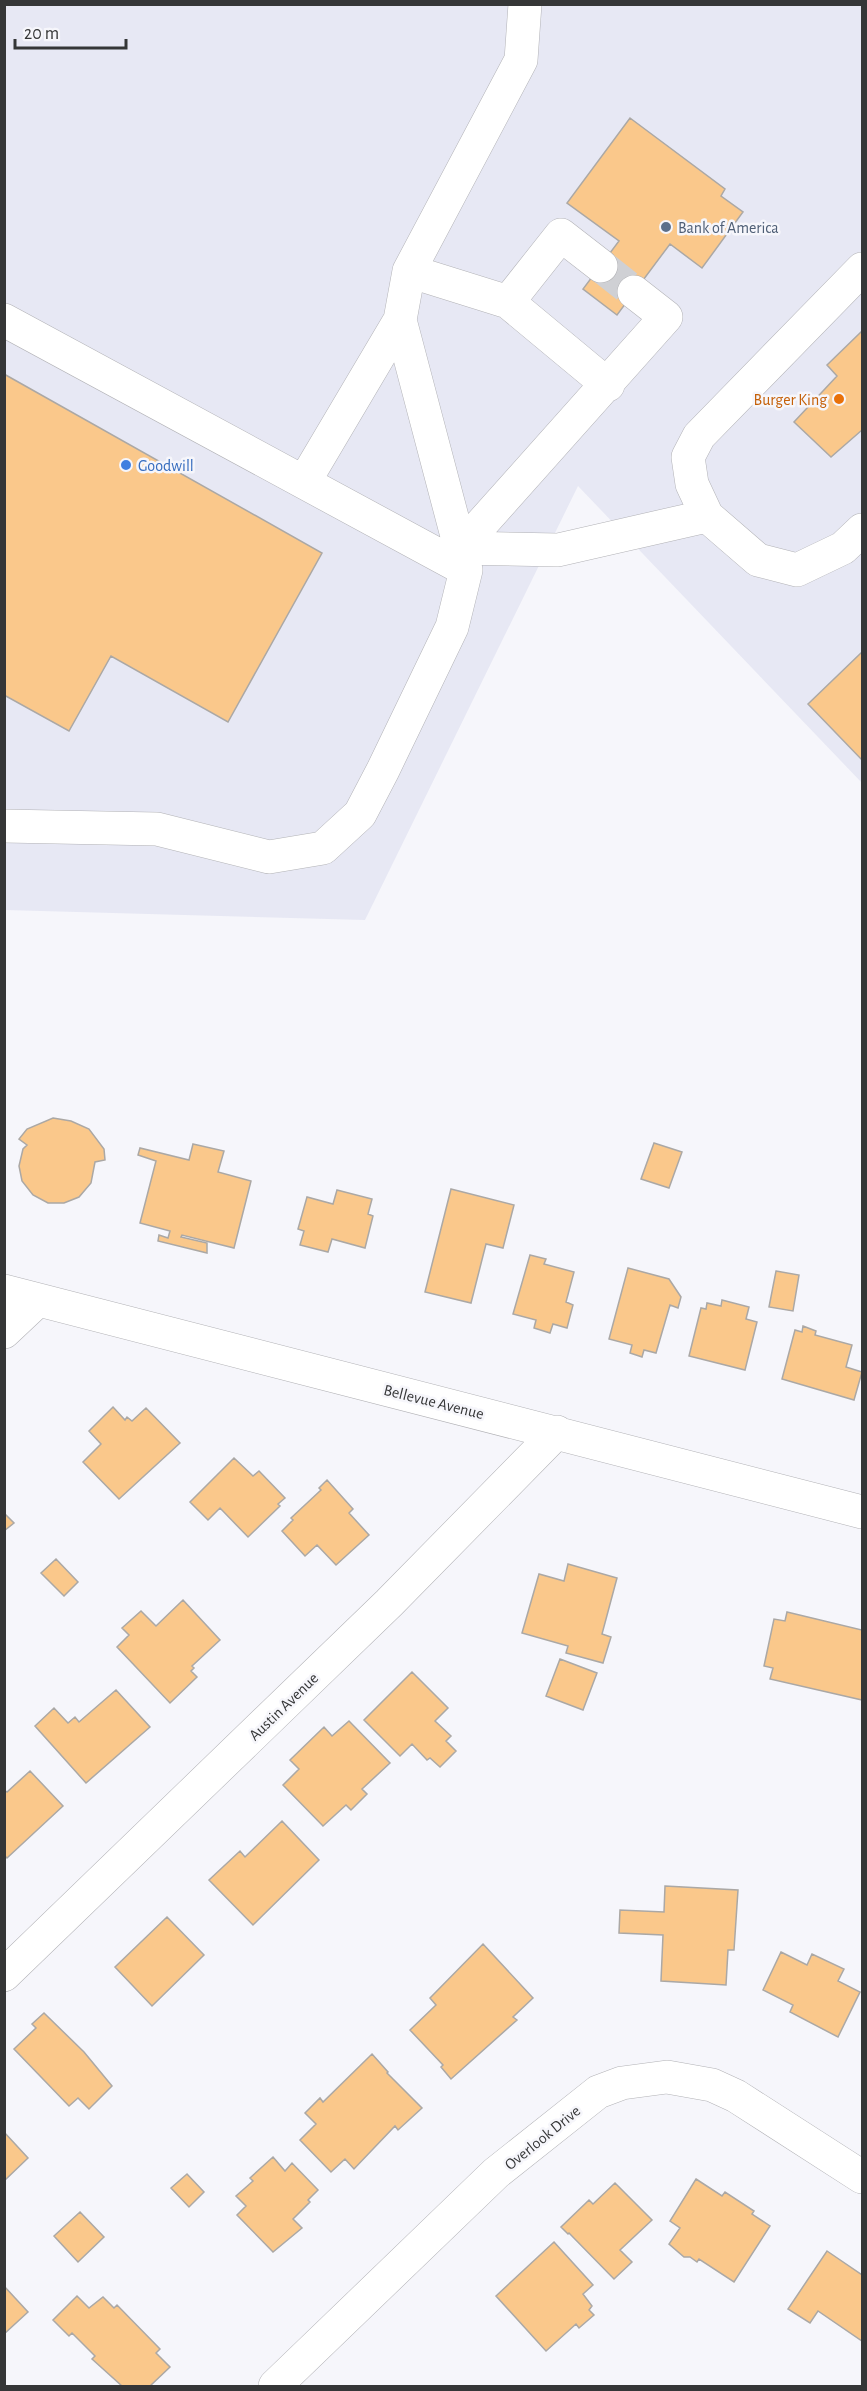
<svg xmlns="http://www.w3.org/2000/svg" width="867" height="2391" font-family="'Alegreya Sans',sans-serif">
  <style>
    .built { fill: #e7e8f4 }
    .building { fill: #fac88b; stroke: #aba8a5; stroke-width: 1.5 }
    .lines { fill: none; stroke-linecap: round; stroke-linejoin: round }
    .minor-tunnel { stroke: #cfd0d4; stroke-width: 33; stroke-dasharray: 33 16; stroke-linecap: butt }
    .minor-casing { stroke: #b2b2b6; stroke-width: 34 }
    .minor { stroke: #fff; stroke-width: 33 }
    .service-dot { fill: #5c6f8a; stroke: #f6f6fb; stroke-width: 2 }
    .food-dot { fill: #e8710a; stroke: #f6f6fb; stroke-width: 2 }
    .shop-dot { fill: #3f7fe0; stroke: #f6f6fb; stroke-width: 2 }
    .labels { text-anchor: middle; stroke-width: 5; stroke-linejoin: round; paint-order: stroke }
    .service-label { font-size: 16px; fill: #4e5e75; stroke: #f6f6fb; text-anchor: start }
    .food-label { font-size: 16px; fill: #c56008; stroke: #f6f6fb; text-anchor: end }
    .shop-label { font-size: 16px; fill: #366cbe; stroke: #f6f6fb; text-anchor: start }
    .street-label { font-size: 16px; fill: #353637; stroke: #f6f6fb }
  </style>
  <rect width="100%" height="100%" fill="#f6f6fb"/>
  <!-- built -->
  <path class="built" d="M5 5H862V783L578 486 365 920 5 910Z"/>
  <!-- building -->
  <path class="building" d="M630 118 725 189 721 196 743 212 702 268 670 244 617 315 583 289 619 241 567 203Z
    M862 331V430L831 457 794 422 837 376 827 365Z
    M4 374 322 553 228 722 111 656 69 731 4 695Z
    M862 652V760L808 704Z
    M53 1118 71 1121 89 1129 104 1149 105 1160 95 1162 91 1183 79 1197 64 1203H48L33 1195 22 1181 19 1166 23 1149 27 1145 19 1139 27 1129Z
    M654 1143 682 1152 669 1188 641 1179Z
    M193 1144 224 1151 218 1172 251 1181 234 1248 182 1235 181 1237 207 1243V1253L158 1241 159 1235 168 1238 170 1231 140 1223 156 1161 138 1155 140 1148 189 1160Z
    M451 1189 514 1205 503 1248 486 1244 471 1303 425 1292Z
    M337 1190 372 1199 368 1214 373 1216 365 1248 332 1239 328 1252 300 1245 304 1231 298 1229 307 1197 333 1204Z
    M530 1255 546 1259 544 1264 574 1272 566 1302 573 1305 567 1328 553 1324 550 1333 534 1328 536 1320 513 1314Z
    M628 1268 669 1279 681 1297 678 1308 670 1305 656 1353 644 1350 642 1357 630 1353 632 1345 609 1339Z
    M776 1271 799 1275 793 1311 769 1307Z
    M722 1300 749 1307 746 1319 757 1322 745 1370 689 1356 701 1308 706 1309 707 1303 721 1306Z
    M803 1326 816 1331 815 1335 852 1345 846 1367 862 1372 854 1400 782 1379 795 1330 802 1332Z
    M113 1407 125 1420 127 1417 132 1421 146 1408 180 1443 119 1499 83 1462 101 1444 89 1431Z
    M234 1458 253 1476 259 1471 285 1498 278 1504 280 1506 248 1537 220 1508 208 1520 190 1502Z
    M327 1480 353 1509 349 1513 369 1535 336 1565 317 1545 305 1556 282 1531 293 1520 291 1518 321 1490 319 1488Z
    M4 1513 14 1523 4 1531Z
    M56 1559 78 1582 64 1596 41 1573Z
    M568 1564 617 1578 602 1634 611 1637 603 1663 566 1653 568 1646 522 1633 539 1574 564 1581Z
    M183 1600 220 1640 192 1666 194 1668 191 1671 197 1677 170 1703 117 1647 129 1635 122 1628 141 1611 156 1626Z
    M787 1612 862 1630V1700L770 1679 773 1668 764 1666 774 1619 785 1621Z
    M560 1659 597 1673 583 1710 546 1696Z
    M412 1672 448 1708 435 1721 451 1736 446 1741 456 1751 440 1767 430 1758 427 1760 412 1744 400 1756 364 1720Z
    M116 1690 150 1727 86 1783 35 1726 54 1708 68 1723 75 1717 79 1722Z
    M349 1721 390 1763 362 1789 367 1794 351 1810 346 1805 323 1826 283 1785 299 1769 290 1760 324 1727 332 1736Z
    M30 1771 63 1806 7 1858 4 1855V1790L7 1792Z
    M282 1821 319 1860 253 1925 209 1880 240 1851 245 1857Z
    M665 1886 738 1890 734 1950H728L726 1985 661 1981 663 1935 619 1933 620 1910 664 1912Z
    M167 1917 204 1955 152 2006 115 1967Z
    M483 1944 533 1998 513 2017 517 2020 451 2079 441 2067 443 2065 410 2030 436 2005 430 1998Z
    M781 1952 807 1965 812 1954 844 1969 838 1981 860 1992 838 2037 790 2012 793 2005 763 1990Z
    M44 2013 84 2052 112 2086 89 2109 78 2098 69 2106 14 2049 36 2028 32 2024Z
    M372 2054 388 2072 387 2073 422 2108 398 2130 395 2126 354 2169 345 2159 331 2172 300 2140 316 2124 305 2113 320 2098 323 2102Z
    M4 2132 28 2158 4 2181Z
    M273 2157 285 2171 292 2163 318 2190 308 2200 310 2202 293 2219 302 2228 273 2252 237 2215 246 2206 236 2196 253 2181 250 2178Z
    M187 2174 204 2192 189 2207 171 2188Z
    M696 2179 722 2196 725 2192 754 2211 752 2214 770 2226 734 2282 699 2259 697 2262 690 2257H684L669 2244 680 2228 670 2221Z
    M615 2183 652 2220 620 2250 632 2262 614 2279 569 2233 568 2234 561 2227 589 2200 593 2204Z
    M80 2212 104 2237 78 2262 54 2236Z
    M554 2242 593 2285 583 2294 592 2306 589 2310 594 2315 579 2328 576 2324 546 2351 496 2296Z
    M827 2251 862 2275V2341L818 2311 810 2323 788 2309Z
    M4 2286 28 2312 4 2334Z
    M77 2296 89 2308 103 2297 114 2308 117 2305 160 2349 156 2353 170 2367 150 2386H122L92 2359 95 2356 72 2333 69 2336 53 2320Z"/>
  <g class="lines">
    <!-- minor-tunnel -->
    <path class="minor-tunnel" d="M601 266 634 292"/>
    <!-- minor casing -->
    <g class="minor-casing">
      <path id="minor" d="M409 271 508 302 608 385
        M508 302 561 235 601 266
        M4 320 466 570
        M304 482 400 320 409 271 521 60 525 4
        M707 516 692 484 688 457 699 436 862 269
        M460 548 558 550 707 516 758 560 797 570 843 548 862 530
        M460 548 666 317 634 292
        M4 826 157 829 269 857 323 848 360 814 383 770 452 627 466 570 400 320
        M4 1291 862 1512
        M4 1332 38 1300
        M4 1975 389 1603 557 1432
        M275 2386 496 2173 598 2092 622 2083 667 2077 712 2085 736 2096 862 2177"/>
    </g>
    <!-- minor -->
    <use href="#minor" class="minor"/>
  </g>
  <!-- markers -->
  <circle class="service-dot" cx="666" cy="227" r="6"/>
  <circle class="food-dot" cx="839" cy="399" r="6"/>
  <circle class="shop-dot" cx="126" cy="465" r="6"/>
  <g class="labels">
    <!-- service labels -->
    <g class="service-label">
      <text x="678" y="233">Bank of America</text>
    </g>
    <!-- food labels -->
    <g class="food-label">
      <text x="827" y="405">Burger King</text>
    </g>
    <!-- shop labels -->
    <g class="shop-label">
      <text x="138" y="471">Goodwill</text>
    </g>
    <!-- street labels -->
    <g class="street-label">
      <text transform="translate(434 1401) rotate(14)" y="6">Bellevue Avenue</text>
      <text transform="translate(283 1706) rotate(-44)" y="6">Austin Avenue</text>
      <text transform="translate(542 2137) rotate(-39)" y="6">Overlook Drive</text>
    </g>
  </g>
  <!-- border -->
  <rect width="867" height="2391" fill="none" stroke="#353637" stroke-width="12"/>
  <!-- scale -->
  <path d="M15 39v9h111v-9" fill="none" stroke="#353637" stroke-width="3"/>
  <text x="24" y="39" font-size="18" fill="#353637" stroke="#f6f6fb" stroke-width="4.5" paint-order="stroke">20 m</text>
</svg>
